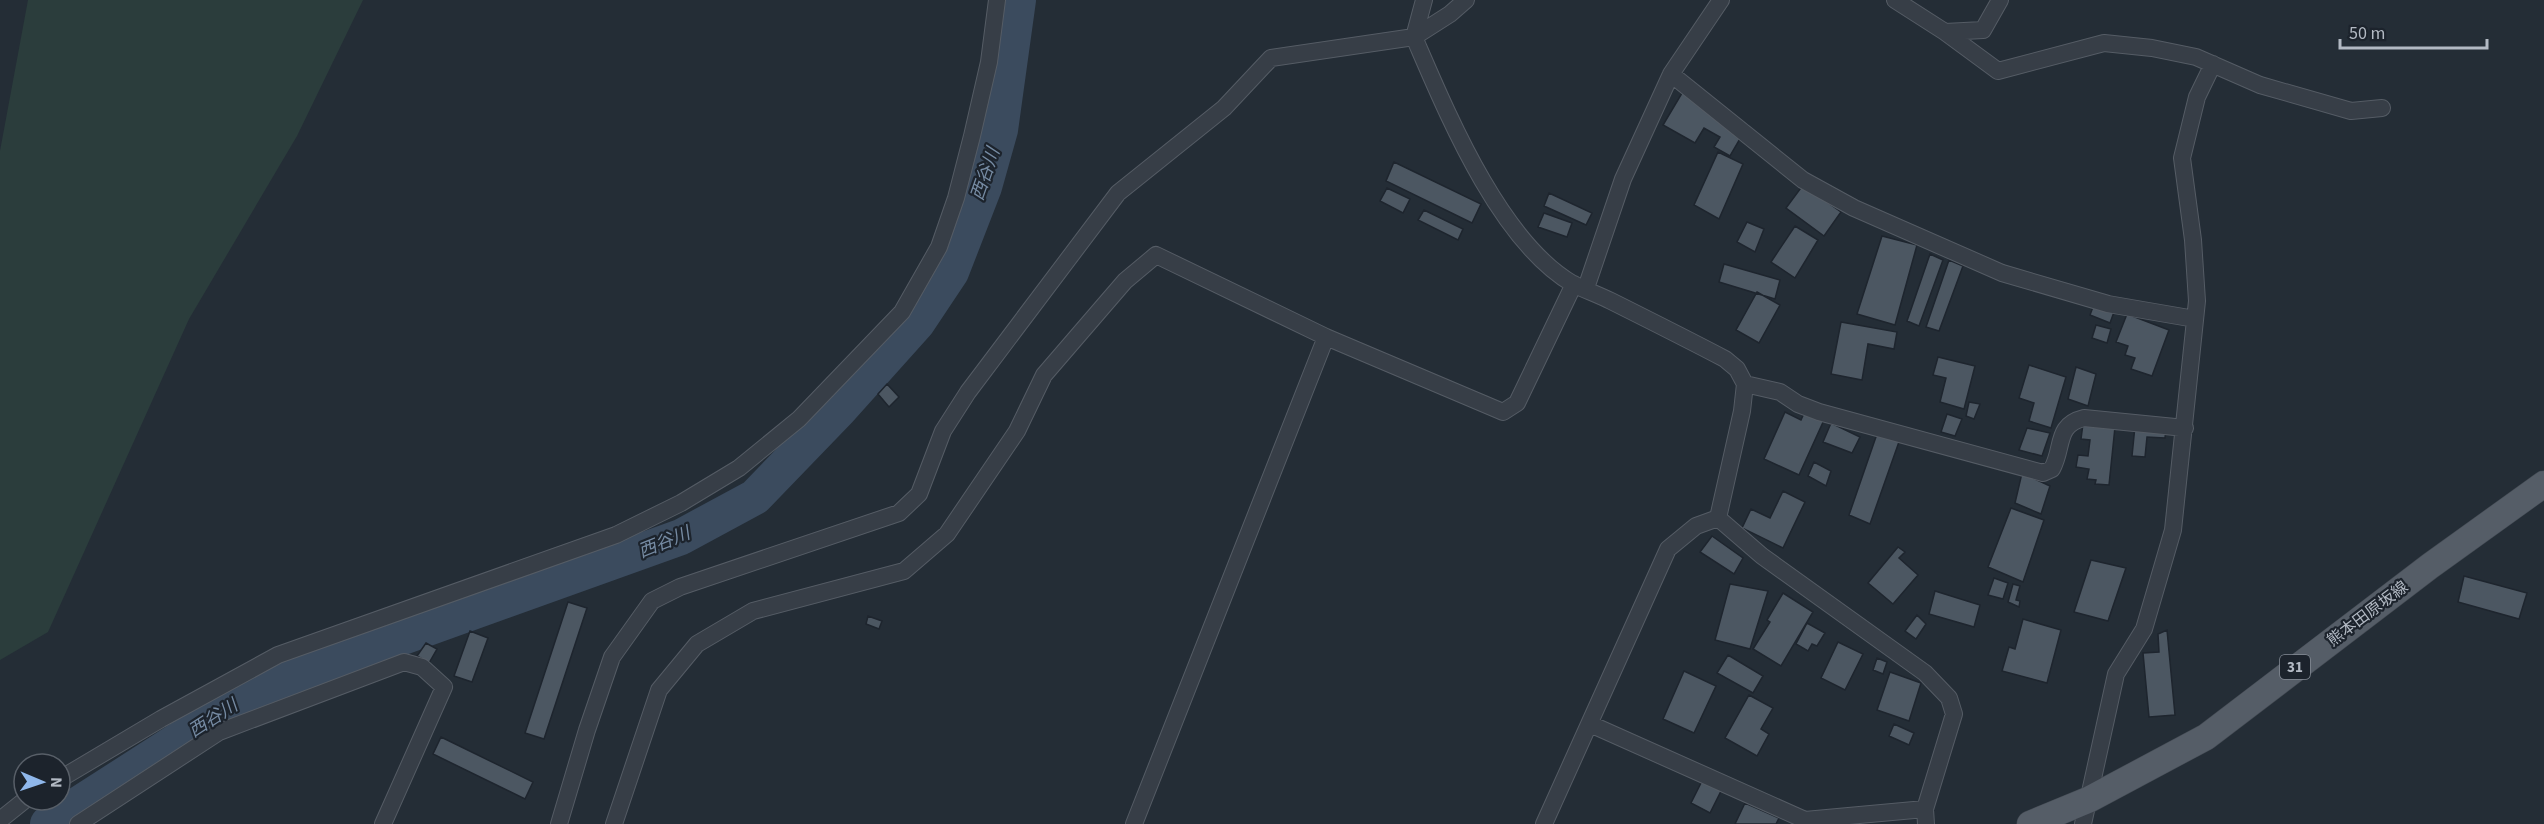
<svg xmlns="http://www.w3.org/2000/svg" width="2544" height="824" font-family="'Source Sans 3','Noto Sans JP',sans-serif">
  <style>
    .green { fill: #2b3d3c }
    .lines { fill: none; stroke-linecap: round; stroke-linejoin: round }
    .river { stroke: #3b4b5e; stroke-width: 36 }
    .building { fill: #4c5762; stroke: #1e252e; stroke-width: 1.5 }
    .minor-casing { stroke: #555c65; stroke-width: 18 }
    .primary-casing { stroke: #434a53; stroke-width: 27 }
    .minor { stroke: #373e47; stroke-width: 16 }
    .primary { stroke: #555d67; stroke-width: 26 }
    .labels { text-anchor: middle; stroke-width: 4.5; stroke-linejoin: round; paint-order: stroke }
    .shield { fill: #1c232c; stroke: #858c96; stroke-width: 1.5 }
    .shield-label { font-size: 15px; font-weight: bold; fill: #b2b9c3 }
    .street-label { font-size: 16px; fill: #b2b9c3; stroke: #1c232c }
    .water-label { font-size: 18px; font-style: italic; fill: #768ba3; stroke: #1c232c }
  </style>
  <rect width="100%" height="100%" fill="#242d36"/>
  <!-- green -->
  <path class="green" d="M28 0H363L297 136 189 319 48 632 0 660V151Z"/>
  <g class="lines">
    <!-- river -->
    <path class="river" d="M48 824 258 689 681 537 755 497 839 410 917 323 951 272 984 187 1000 130 1018 0"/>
  </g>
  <!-- building -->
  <path class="building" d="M1685 88 1748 125 1730 156 1714 147 1720 137 1704 128 1695 143 1663 125Z
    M1718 152 1743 164 1719 219 1694 205Z
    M1394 162 1481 204 1472 223 1386 181Z
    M1803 185 1841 212 1824 236 1786 208Z
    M1387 188 1410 199 1403 213 1380 201Z
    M1549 193 1592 213 1586 225 1544 206Z
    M1424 210 1463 229 1458 240 1418 220Z
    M1544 213 1572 223 1567 237 1538 227Z
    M1747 222 1764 229 1755 252 1737 242Z
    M1795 226 1818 240 1795 278 1771 262Z
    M1882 236 1917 245 1895 325 1857 314Z
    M1930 254 1943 260 1919 326 1907 321Z
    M1949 260 1963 266 1939 331 1926 327Z
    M1724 264 1780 280 1775 299 1719 282Z
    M1757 292 1780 305 1759 343 1736 330Z
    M2094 304 2114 312 2110 323 2090 315Z
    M2127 314 2169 330 2152 376 2131 369 2135 358 2125 355 2128 346 2116 342Z
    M1841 322 1897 332 1894 349 1868 344 1862 380 1831 374Z
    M2096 325 2111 329 2107 343 2092 338Z
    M1938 357 1975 366 1964 409 1940 402 1946 378 1933 375Z
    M2029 365 2066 377 2051 428 2029 421 2034 403 2019 398Z
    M2076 367 2096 374 2088 406 2068 399Z
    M887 384 899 397 889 407 878 394Z
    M1969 402 1980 404 1974 419 1966 416Z
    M1805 411 1824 420 1799 475 1764 459 1785 412 1801 420Z
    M1947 414 1962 419 1955 436 1941 432Z
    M1831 423 1860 437 1852 453 1823 442Z
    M2083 424 2115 427 2109 485 2095 484 2096 480 2087 479 2089 469 2076 467 2078 455 2088 456 2090 440 2081 439Z
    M2135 426 2166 429 2165 438 2147 437 2145 457 2132 456Z
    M2027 428 2050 433 2042 456 2019 450Z
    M1878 431 1900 439 1870 524 1849 515Z
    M1814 462 1831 471 1826 486 1808 476Z
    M2022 473 2050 486 2041 514 2015 503Z
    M1783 491 1805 502 1783 548 1742 528 1751 509 1770 518Z
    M2011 508 2044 520 2023 582 1988 567Z
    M1712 536 1743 558 1734 574 1700 552Z
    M1898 547 1905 552 1899 558 1918 575 1893 604 1868 583Z
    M2091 560 2126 568 2108 621 2074 612Z
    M2464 576 2527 593 2519 619 2458 602Z
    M1994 578 2008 583 2003 599 1988 595Z
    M1730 584 1768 591 1750 649 1715 640Z
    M2013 584 2020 586 2016 600 2020 601 2019 607 2008 602Z
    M1935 591 1980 605 1974 627 1929 614Z
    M1783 593 1813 612 1781 666 1753 649 1770 622 1767 620Z
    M568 602 587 608 544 739 525 733Z
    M1917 615 1926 624 1916 639 1905 631Z
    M868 616 882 621 879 629 866 624Z
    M2023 619 2061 630 2047 683 2002 671 2009 647 2015 649Z
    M1807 623 1825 633 1817 646 1812 644 1808 651 1796 644Z
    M2167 630 2175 715 2149 717 2143 653 2159 652 2158 634Z
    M470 631 488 638 472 682 454 676Z
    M1838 642 1863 654 1845 690 1821 678Z
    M426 643 437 649 429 663 417 656Z
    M1728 655 1763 676 1753 693 1717 673Z
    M1877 658 1887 662 1883 674 1873 670Z
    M1684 671 1716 686 1694 733 1663 719Z
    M1890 672 1921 683 1909 721 1877 710Z
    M1749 695 1773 708 1761 729 1769 734 1757 756 1725 738Z
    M1894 724 1914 733 1909 745 1889 736Z
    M441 737 533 782 525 799 433 754Z
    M1704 777 1723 787 1710 813 1691 803Z
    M1745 803 1779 818 1776 824H1735Z"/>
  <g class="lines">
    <!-- minor casing -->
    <g class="minor-casing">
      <path id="minor" d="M1424 0 1414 37C1447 113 1499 241 1573 284 1585 290 1599 295 1611 301 1649 320 1687 339 1725 359L1737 369 1745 384 1742 411 1718 518
        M1895 0 1945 32 1998 71 2104 43 2152 48 2196 57 2260 85 2351 111 2382 108
        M1945 32 1983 30 2000 0
        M1671 74 1803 180 1854 208 2002 273 2108 304 2195 319
        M1586 288 1623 179 1671 74 1721 0
        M1745 384 1780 392 1798 404 1819 412 2043 473 2052 469C2064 447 2055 425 2084 418L2185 428
        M1718 518 1762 556 1925 673 1949 698 1954 714 1925 809 1926 824
        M1590 724 1805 820 1925 809
        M60 779 161 719 278 655 616 535 681 503 739 468 799 419 902 312 939 247 956 198 972 136 989 62 997 0
        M0 820 25 800
        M78 824 219 732 404 662 422 667 444 687 383 824
        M559 824 587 730 612 657 652 601 680 587 899 513 919 494 943 431 968 392 1118 193 1224 108 1271 58 1414 37 1450 14 1466 0
        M614 824 659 690 697 644 753 611 904 571 947 534 1017 431 1044 375 1125 281 1156 255 1326 337 1503 412 1517 403 1574 284
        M1134 824 1326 337
        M1544 824 1668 549 1696 526 1718 518
        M2083 824 2116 674 2144 629 2173 530 2197 301 2193 240 2182 158 2197 97 2213 64"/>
    </g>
    <!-- primary casing -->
    <g class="primary-casing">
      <path id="primary" d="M2030 824 2088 800 2206 737 2430 566 2544 484"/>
    </g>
    <!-- minor -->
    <use href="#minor" class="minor"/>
    <!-- primary -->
    <use href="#primary" class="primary"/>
  </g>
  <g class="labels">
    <!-- shield labels -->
    <rect class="shield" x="2280" y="655" width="30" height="24" rx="4.5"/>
    <g class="shield-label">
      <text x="2295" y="672">31</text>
    </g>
    <!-- street labels -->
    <g class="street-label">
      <text transform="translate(2367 613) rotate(-37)" y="6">熊本田原坂線</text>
    </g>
    <!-- water labels -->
    <g class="water-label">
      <text transform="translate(985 174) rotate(-71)" y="6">西谷川</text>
      <text transform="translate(664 542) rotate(-22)" y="6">西谷川</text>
      <text transform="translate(213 718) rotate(-33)" y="6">西谷川</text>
    </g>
  </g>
  <!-- north arrow -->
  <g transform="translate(42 782) rotate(92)"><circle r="28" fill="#1c232c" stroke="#585f68" stroke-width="1.5"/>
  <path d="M0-4.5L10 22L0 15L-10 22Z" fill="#8fb7eb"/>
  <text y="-9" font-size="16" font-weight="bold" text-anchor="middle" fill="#b2b9c3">N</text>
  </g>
  <!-- scale -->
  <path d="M2340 39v9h147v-9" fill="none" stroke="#b2b9c3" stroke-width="3"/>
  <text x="2349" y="39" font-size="18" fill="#b2b9c3" stroke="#1c232c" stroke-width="4.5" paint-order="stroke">50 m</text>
</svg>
